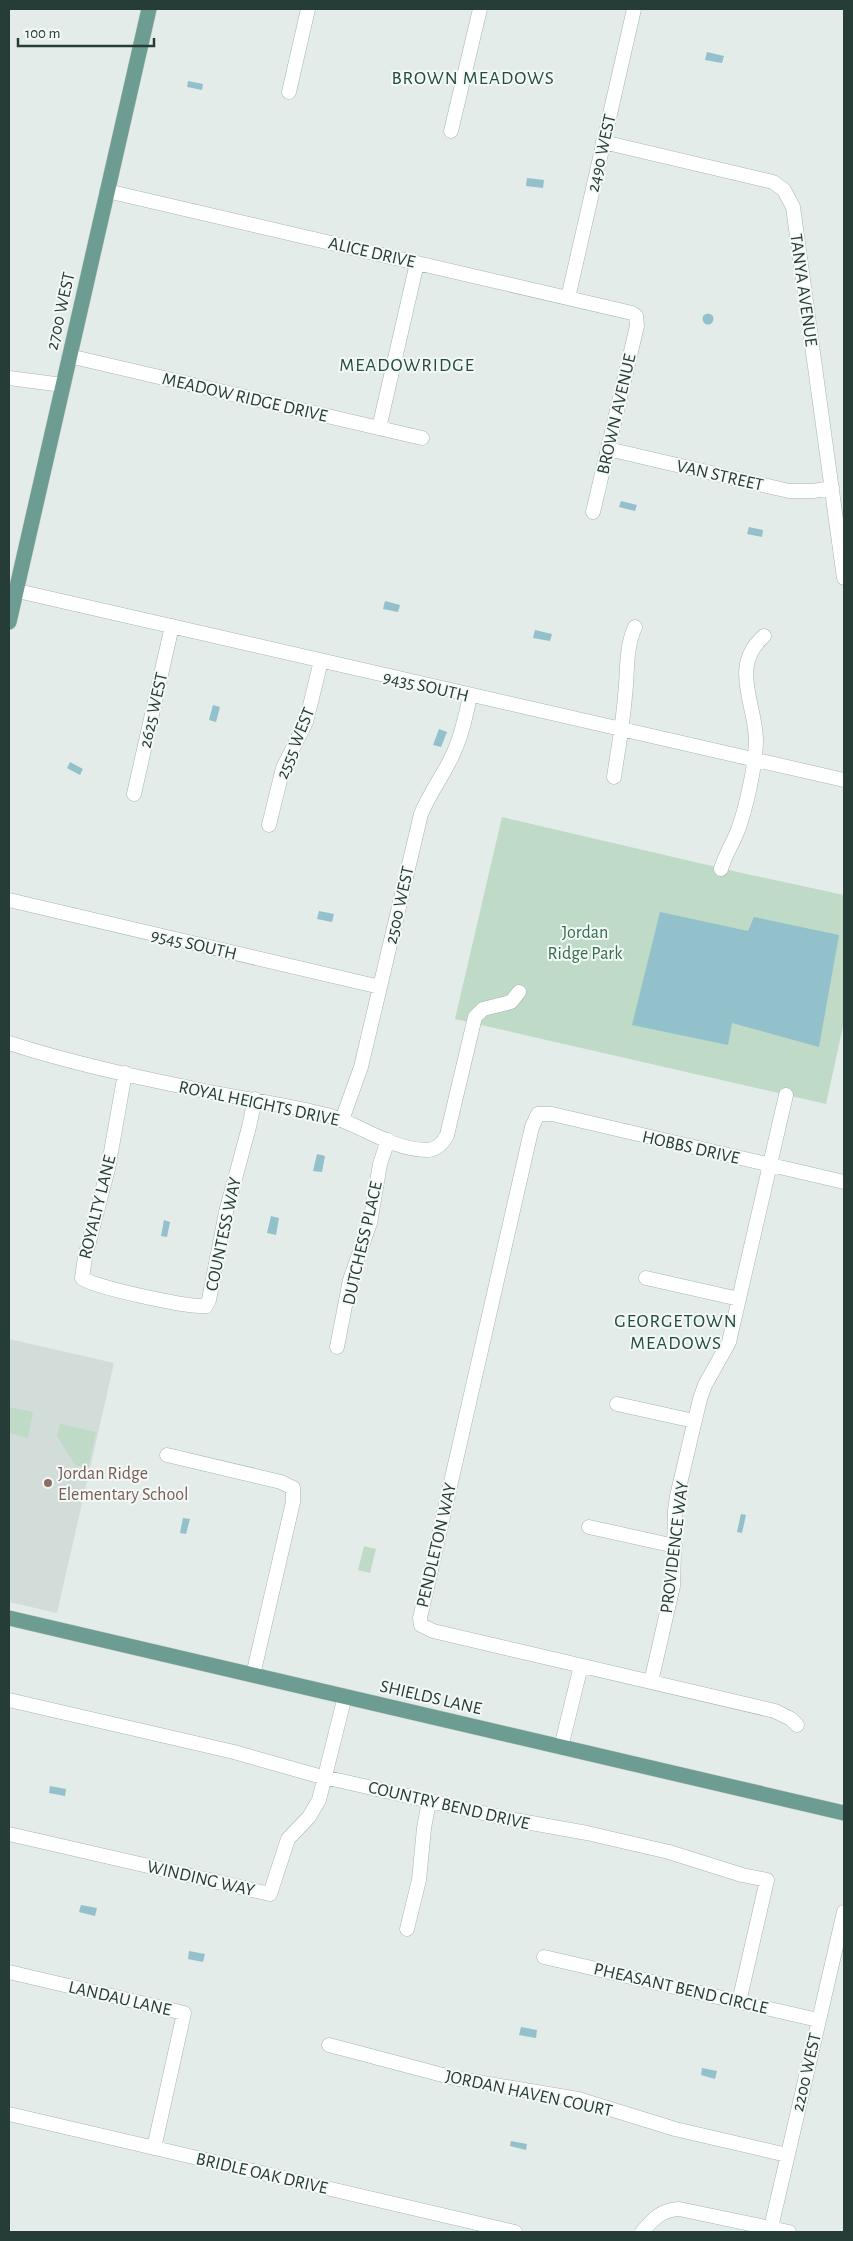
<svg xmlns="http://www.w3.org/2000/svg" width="853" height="2241" font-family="'Alegreya Sans',sans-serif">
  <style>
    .built { fill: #d2dcd8 }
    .green { fill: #bfdbc8 }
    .water { fill: #92c0cb }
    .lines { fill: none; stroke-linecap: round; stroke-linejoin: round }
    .minor-casing { stroke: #a7b4b0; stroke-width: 15 }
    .major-casing { stroke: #c2c8c7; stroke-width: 16 }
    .minor { stroke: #fff; stroke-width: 14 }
    .major { stroke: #6d9c92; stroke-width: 15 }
    .education-dot { fill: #8d6e63; stroke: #f4f9f7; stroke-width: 2 }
    .labels { text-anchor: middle; stroke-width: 4; stroke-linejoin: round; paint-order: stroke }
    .street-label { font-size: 18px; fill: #253c37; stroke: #f4f9f7 }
    .park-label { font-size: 18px; fill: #346e4d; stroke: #f4f9f7 }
    .education-label { font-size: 18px; fill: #785e54; stroke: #f4f9f7; text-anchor: start }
    .neighbourhood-label { font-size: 19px; letter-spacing: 1px; fill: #234c43; stroke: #f4f9f7 }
  </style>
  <rect width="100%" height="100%" fill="#e4ece9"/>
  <!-- built -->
  <path class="built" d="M9 1339 114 1363 57 1613 9 1602Z"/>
  <!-- green -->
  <path class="green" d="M502 817 742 873 844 895V1022L826 1104 455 1019Z
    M9 1407 33 1412 28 1438 9 1433Z
    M60 1424 96 1432 88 1468 75 1465 57 1436Z
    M364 1546 376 1549 370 1573 358 1570Z"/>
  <!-- water -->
  <path class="water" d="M707 52 724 56 722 63 705 60Z
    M188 81 203 84 202 90 187 87Z
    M527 178 544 180 543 188 526 186Z
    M702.5 319a5.5 5.5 0 1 1 11 0a5.5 5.5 0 1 1-11 0Z
    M621 501 637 505 635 511 619 507Z
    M749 527 763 530 762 537 747 534Z
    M385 601 400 605 398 612 383 609Z
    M535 630 552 634 550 641 533 638Z
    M213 705 220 707 216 722 209 720Z
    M439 729 447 732 441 747 433 745Z
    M70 762 83 769 80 775 67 768Z
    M319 911 334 914 332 922 317 919Z
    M660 912 748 931 754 917 839 935 819 1047 732 1023 728 1045 632 1025Z
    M317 1154 325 1156 322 1172 313 1171Z
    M271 1216 279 1218 276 1235 267 1233Z
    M164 1220 170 1222 167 1237 161 1236Z
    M741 1514 746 1515 742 1533 737 1532Z
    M183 1518 190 1519 186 1534 180 1533Z
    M50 1786 66 1789 65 1796 49 1793Z
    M81 1905 97 1908 95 1916 79 1912Z
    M189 1951 205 1954 203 1962 188 1959Z
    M521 2027 537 2030 536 2038 519 2035Z
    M702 2068 717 2071 715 2079 701 2075Z
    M511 2141 527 2144 526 2150 510 2146Z"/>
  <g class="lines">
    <!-- minor casing -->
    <g class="minor-casing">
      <path id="minor" d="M289 92 308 9
        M451 131 480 9
        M603 142 773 182 784 190 793 207 844 578
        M107 191 632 313 636 316 637 326 593 512
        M568 298 634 9
        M69 356 422 438
        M9 378 63 385
        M379 428 417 263
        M608 449 789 491H813L832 488
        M9 589 844 780
        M614 777C618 750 623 723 625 696 628 672 625 649 635 627
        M134 794 172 626
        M269 825 283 768 306 722 321 661
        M721 869C725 855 733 843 738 830 746 808 756 764 756 740 756 705 729 666 764 636
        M9 900 380 987
        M9 1043C71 1063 136 1077 200 1090 243 1099 285 1104 327 1115 360 1124 392 1150 427 1150 436 1150 443 1143 447 1135L475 1017 483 1009 511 1002 519 992
        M125 1073 108 1169 85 1257 82 1278C93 1287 190 1308 206 1306L209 1300 226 1212 249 1127 255 1099
        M342 1120 361 1067 421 814C430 792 445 773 454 752 462 734 466 715 470 696
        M646 1278 739 1299
        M337 1347 350 1280 370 1223 380 1164 388 1140
        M617 1404 694 1421
        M167 1455 281 1482 293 1488V1502L253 1675
        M589 1527 675 1546
        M651 1682 673 1586 675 1511 677 1496 700 1399 705 1385 729 1342 786 1095
        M9 1700 234 1752 315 1775 509 1819 587 1833 669 1852 742 1875 767 1880 739 2002
        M797 1725 791 1719 775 1711 433 1631 421 1625 420 1618 532 1127 538 1114H552L844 1182
        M561 1747 581 1666
        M9 1834 270 1894 288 1839 309 1817 319 1800 345 1696
        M407 1929 419 1880 424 1828 429 1801
        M544 1957 818 2020
        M9 1972 184 2013 154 2148
        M329 2045 454 2078 578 2099 675 2129 787 2155
        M9 2114 515 2232
        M642 2232C653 2219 661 2210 679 2209L789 2232
        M770 2232 844 1912"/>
    </g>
    <!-- major casing -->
    <g class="major-casing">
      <path id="major" d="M9 622 149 9
        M9 1618 844 1813"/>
    </g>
    <!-- minor -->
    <use href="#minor" class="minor"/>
    <!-- major -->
    <use href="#major" class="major"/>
  </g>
  <!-- markers -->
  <circle class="education-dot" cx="48" cy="1483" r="5"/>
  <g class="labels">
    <!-- street labels -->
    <g class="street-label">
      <text transform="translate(601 153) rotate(-77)" y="6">2490 WEST</text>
      <text transform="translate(372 252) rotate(13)" y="6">ALICE DRIVE</text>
      <text transform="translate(804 290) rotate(82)" y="6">TANYA AVENUE</text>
      <text transform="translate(60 311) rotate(-77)" y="6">2700 WEST</text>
      <text transform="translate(245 397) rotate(13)" y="6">MEADOW RIDGE DRIVE</text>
      <text transform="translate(616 414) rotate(-77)" y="6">BROWN AVENUE</text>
      <text transform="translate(720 475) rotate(13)" y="6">VAN STREET</text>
      <text transform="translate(426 686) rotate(13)" y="6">9435 SOUTH</text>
      <text transform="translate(153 710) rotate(-77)" y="6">2625 WEST</text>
      <text transform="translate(295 743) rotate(-68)" y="6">2555 WEST</text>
      <text transform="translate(399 905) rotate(-77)" y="6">2500 WEST</text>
      <text transform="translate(194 944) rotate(13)" y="6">9545 SOUTH</text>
      <text transform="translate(259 1103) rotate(12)" y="6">ROYAL HEIGHTS DRIVE</text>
      <text transform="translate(691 1147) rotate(13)" y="6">HOBBS DRIVE</text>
      <text transform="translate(97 1207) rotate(-76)" y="6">ROYALTY LANE</text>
      <text transform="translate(223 1234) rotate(-78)" y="6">COUNTESS WAY</text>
      <text transform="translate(362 1243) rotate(-77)" y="6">DUTCHESS PLACE</text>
      <text transform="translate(436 1545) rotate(-77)" y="6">PENDLETON WAY</text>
      <text transform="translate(674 1547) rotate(-83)" y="6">PROVIDENCE WAY</text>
      <text transform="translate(431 1697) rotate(13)" y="6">SHIELDS LANE</text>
      <text transform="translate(449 1805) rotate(13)" y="6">COUNTRY BEND DRIVE</text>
      <text transform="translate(201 1878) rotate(13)" y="6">WINDING WAY</text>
      <text transform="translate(681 1988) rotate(13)" y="6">PHEASANT BEND CIRCLE</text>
      <text transform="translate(120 1998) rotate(13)" y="6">LANDAU LANE</text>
      <text transform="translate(806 2072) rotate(-77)" y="6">2200 WEST</text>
      <text transform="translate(529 2093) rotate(12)" y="6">JORDAN HAVEN COURT</text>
      <text transform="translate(262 2173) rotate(13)" y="6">BRIDLE OAK DRIVE</text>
    </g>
    <!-- park labels -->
    <g class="park-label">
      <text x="585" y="938">Jordan<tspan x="585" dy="21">Ridge Park</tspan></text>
    </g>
    <!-- education labels -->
    <g class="education-label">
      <text x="58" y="1479">Jordan Ridge<tspan x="58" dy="21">Elementary School</tspan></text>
    </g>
    <!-- neighbourhood labels -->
    <g class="neighbourhood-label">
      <text x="473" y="84">BROWN MEADOWS</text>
      <text x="407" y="371">MEADOWRIDGE</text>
      <text x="676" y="1327">GEORGETOWN<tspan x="676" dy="22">MEADOWS</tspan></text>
    </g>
  </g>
  <!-- border -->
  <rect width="853" height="2241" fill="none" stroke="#253c37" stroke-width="20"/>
  <!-- scale -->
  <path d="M18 38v8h136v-8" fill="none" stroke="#253c37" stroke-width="2.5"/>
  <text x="25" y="38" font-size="15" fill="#253c37" stroke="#f4f9f7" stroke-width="4" paint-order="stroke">100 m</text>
</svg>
